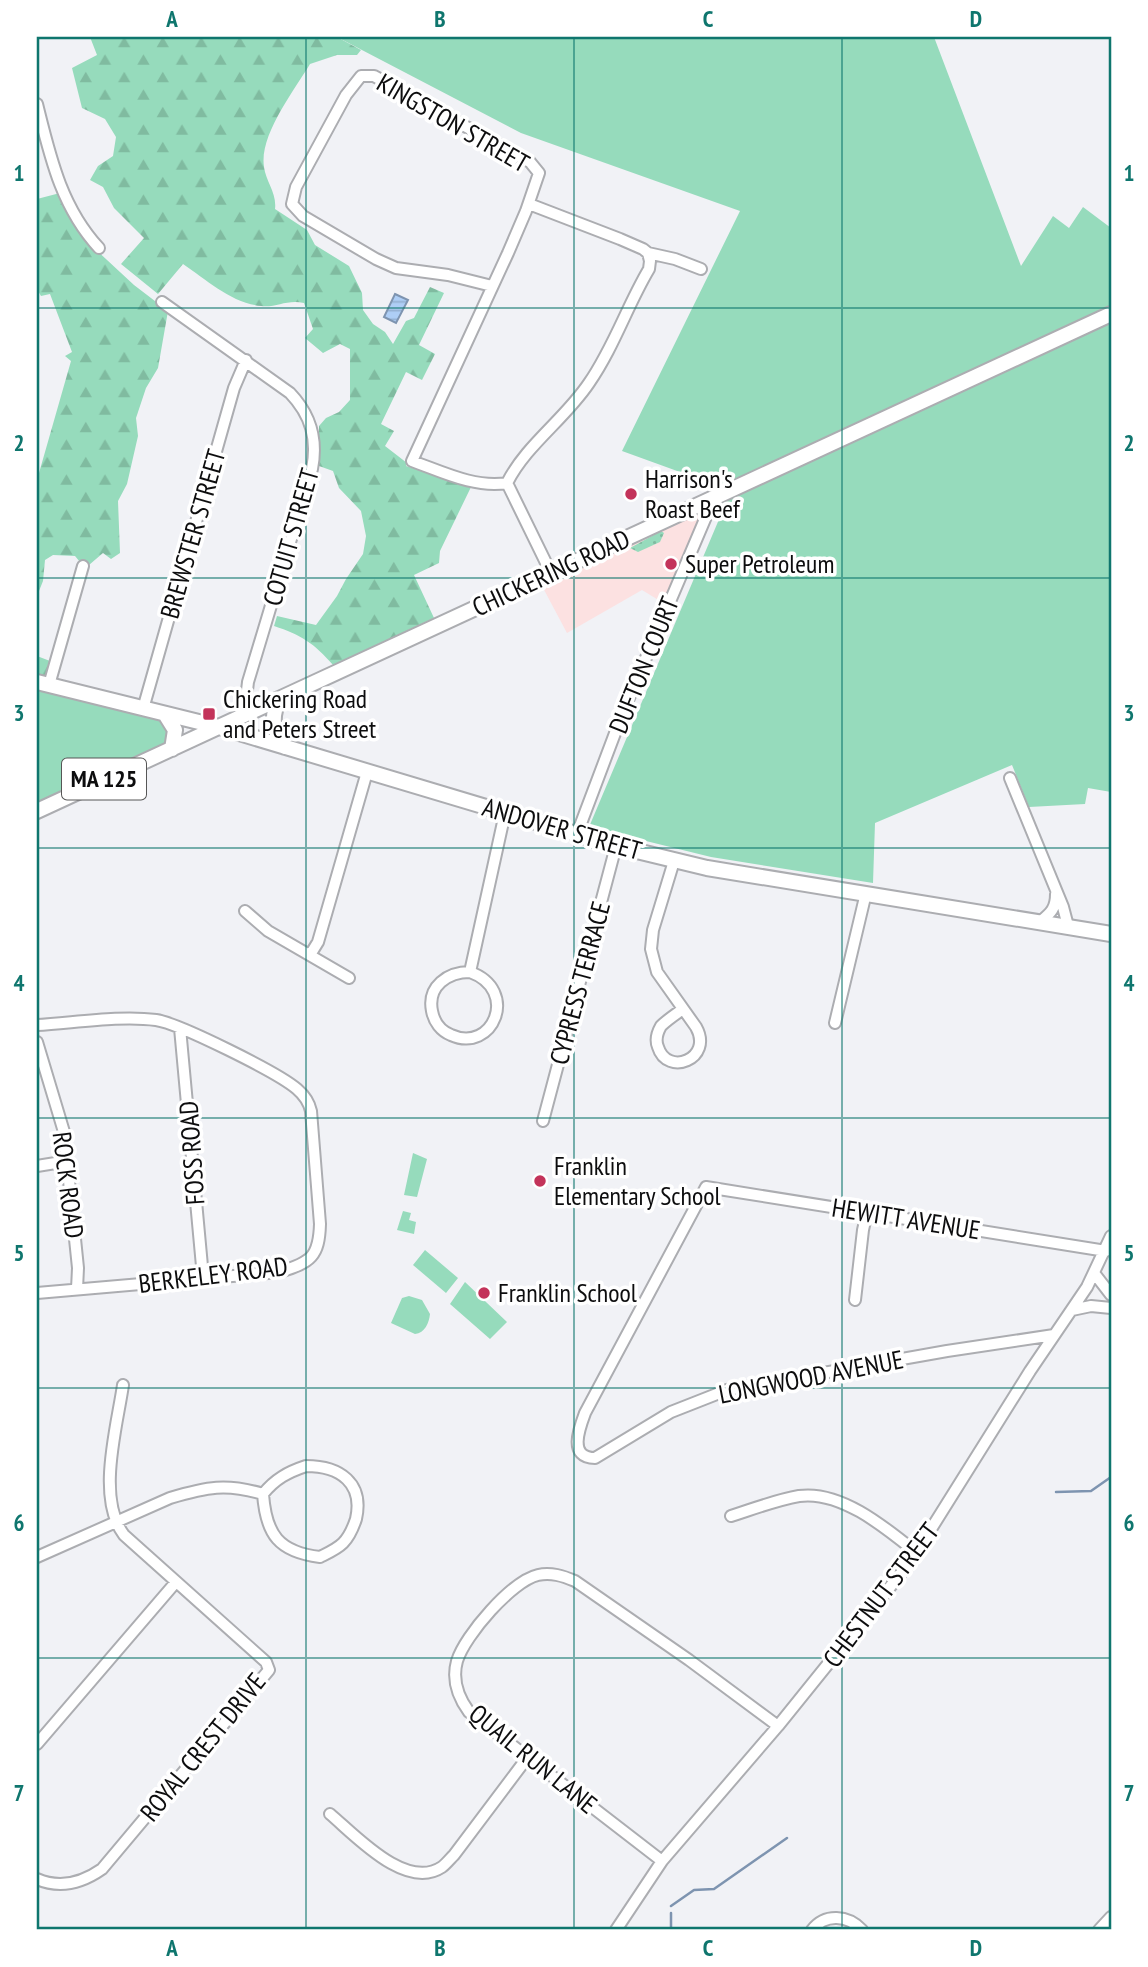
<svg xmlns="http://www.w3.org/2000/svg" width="1148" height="1967" font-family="'PT Sans Narrow',sans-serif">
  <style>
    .commercial { fill: #fce1e1 }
    .grass { fill: url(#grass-dots) }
    .forest { fill: url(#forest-firs) }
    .park { fill: #96dbbc }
    .water { fill: url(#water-rules); stroke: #7e94b0; stroke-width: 2 }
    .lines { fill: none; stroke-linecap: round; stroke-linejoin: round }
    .stream { stroke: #7e94b0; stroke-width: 2.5 }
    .minor-casing { stroke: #acadb1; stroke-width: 14 }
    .major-casing { stroke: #acadb1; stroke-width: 18 }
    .minor { stroke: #fff; stroke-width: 10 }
    .major { stroke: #fff; stroke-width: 14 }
    .grid { fill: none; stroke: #0f766e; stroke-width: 2; stroke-opacity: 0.55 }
    .poi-dot { fill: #c3335a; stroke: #fff; stroke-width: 2.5 }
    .labels { text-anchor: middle; stroke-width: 7; stroke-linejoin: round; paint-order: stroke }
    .shield { fill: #fff; stroke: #565656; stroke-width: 2 }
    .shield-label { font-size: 24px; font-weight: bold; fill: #0d0d0e }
    .street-label { font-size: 26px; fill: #0d0d0e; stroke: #fff }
    .poi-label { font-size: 26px; fill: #0d0d0e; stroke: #fff; text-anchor: start }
    .neatline { fill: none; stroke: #0f766e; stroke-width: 2.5 }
    .grid-label { font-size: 23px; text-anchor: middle; font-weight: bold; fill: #0f766e }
  </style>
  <defs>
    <pattern id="grass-dots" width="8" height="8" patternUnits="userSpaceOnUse" patternTransform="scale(1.75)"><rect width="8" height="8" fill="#96dbbc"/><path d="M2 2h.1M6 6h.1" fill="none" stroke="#80bba0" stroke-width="1.8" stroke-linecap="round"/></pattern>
    <pattern id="forest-firs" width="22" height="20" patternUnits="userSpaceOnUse" patternTransform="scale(1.75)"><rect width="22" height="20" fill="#96dbbc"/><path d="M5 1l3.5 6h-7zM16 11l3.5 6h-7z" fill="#80bba0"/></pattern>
    <pattern id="water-rules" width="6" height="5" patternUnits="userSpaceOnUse" patternTransform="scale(1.75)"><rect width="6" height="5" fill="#aecef6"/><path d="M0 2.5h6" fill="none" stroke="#94b0d2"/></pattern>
  </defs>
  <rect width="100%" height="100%" fill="#f1f2f6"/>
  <!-- commercial -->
  <path class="commercial" d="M704 508 665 604 642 590 567 633 542 586Z"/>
  <!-- grass -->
  <path class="grass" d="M661 531 664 533 660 542 638 552 630 548Z"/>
  <!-- forest -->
  <path class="forest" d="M90 37H337L361 50 357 55H337L310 64C294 91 259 135 264 167 266 182 277 193 275 209L307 230 315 245 349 266 362 293 363 310 373 324 385 332 393 344 406 321 414 318 430 287 444 293 419 345 435 354 422 380 406 372 381 424 394 431 385 446 407 463 406 466 471 487 440 551 439 563 414 575 434 618 333 665C314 643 301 635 274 626L277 616 316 625 337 596 346 579 363 554 366 536 361 511 339 488 333 471 319 466V426L326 418 339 412 350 400V349L340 344 323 353 305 338 313 329 304 303C287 299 276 308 261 306 231 303 207 280 183 264L158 294 121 264 144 238 114 208 103 187 90 180 98 166 113 156 116 137 105 119 82 108 72 68 97 55Z
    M60 193 93 247 134 285 168 311 158 368 146 388 136 418 138 436 127 484 118 501 120 553 111 559 103 553 89 565 80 562 75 556 53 555 45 560 43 581 37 596V480L71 361 65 356 72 352 50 294 41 296 37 289V199Z
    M37 656 50 661C49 671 48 675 38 680Z"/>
  <!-- park -->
  <path class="park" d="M337 37H934L1021 266 1053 216 1069 228 1083 207 1111 228V792L1088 788 1085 804 1029 807 1012 765 875 823 873 883 711 857 589 827 720 517 713 484 622 451 740 211 521 133Z
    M37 689 153 717 164 722 170 732 167 742 37 804Z
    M413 1153 427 1159 417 1197 404 1195Z
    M403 1211 411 1213 409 1220 416 1222 414 1234 397 1230Z
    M425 1250 458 1278 446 1293 413 1265Z
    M465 1282 507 1322 490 1339 450 1304Z
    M409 1296 422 1300 430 1314C429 1323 425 1333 415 1334L391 1323 402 1298Z"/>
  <!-- water -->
  <path class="water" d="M395 294 408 300 396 323 384 317Z"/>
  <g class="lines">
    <!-- stream -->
    <path class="stream" d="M1056 1492 1091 1491 1111 1477
      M671 1906 694 1890 714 1889 787 1838
      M671 1930V1913"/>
    <!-- minor casing -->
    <g class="minor-casing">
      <path id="minor" d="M37 104C50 156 61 207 99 248
        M529 204 620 239 643 249 648 253 675 259 701 269
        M492 286 448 275 396 268 376 259 303 216 292 204 296 187 346 95 361 76H374L530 162 539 173 526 211 508 253 412 461C443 472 474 488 507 483
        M162 302 290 393C311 415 318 439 312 469L248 682 244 716
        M551 573 507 483C526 445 565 419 589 383 614 347 627 306 649 269L650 261 648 253
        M49 685 83 566
        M143 709 234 388 246 360
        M1010 778 1063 907 1068 926
        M577 834 623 712 714 498
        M674 861 653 930 651 949 657 972 696 1027C714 1059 667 1077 658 1047 655 1040 657 1033 661 1026 667 1020 676 1014 683 1009
        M245 911 268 931 349 978
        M1041 921C1051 913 1056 908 1056 894
        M310 955 318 942 367 772
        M470 972C520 990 493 1054 451 1035 441 1031 434 1022 432 1011 427 986 448 972 470 972L505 813
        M835 1023 866 893
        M37 1025C73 1023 121 1015 156 1020 178 1023 279 1073 297 1089 304 1095 309 1102 311 1111L320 1224C319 1257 311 1262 280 1272L37 1293
        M180 1028 203 1277
        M37 1042 64 1132 78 1268 77 1289
        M543 1121 616 846
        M37 1166 68 1161
        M1094 1273 1111 1295
        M855 1300 863 1230 867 1212
        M1072 1310 1091 1306 1111 1308
        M1054 1335 947 1351 727 1390 671 1412 595 1458C568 1458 579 1429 585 1413L706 1187 1106 1251
        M306 1466C340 1466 364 1483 356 1519 353 1528 350 1536 343 1543 337 1549 328 1553 320 1557 279 1552 266 1535 263 1494 275 1479 288 1472 306 1466Z
        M731 1516C753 1509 776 1500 799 1496 841 1490 886 1528 917 1553
        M37 1557 170 1498C207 1487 226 1483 263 1494
        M37 1744 176 1582
        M330 1814C356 1836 406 1891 442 1867 446 1864 450 1859 454 1855L527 1758
        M662 1861 469 1712C458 1697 452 1679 457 1661 465 1635 512 1581 538 1575 551 1572 563 1576 575 1581L689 1660 778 1726
        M37 1879C60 1889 82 1883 102 1869L269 1670 266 1662 124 1535C96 1498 117 1427 123 1385
        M616 1930 662 1861 778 1726 911 1561 1030 1371 1087 1287 1111 1236
        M812 1930C825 1913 848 1915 862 1930
        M1099 1930 1111 1917"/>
    </g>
    <!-- major casing -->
    <g class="major-casing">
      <path id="major" d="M37 682 219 727 616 846 707 868 1111 934
        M279 699C270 719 273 730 285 747
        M165 714 175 730 172 749
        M37 811 1111 314"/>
    </g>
    <!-- minor -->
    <use href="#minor" class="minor"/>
    <!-- major -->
    <use href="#major" class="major"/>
  </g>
  <!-- grid -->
  <path class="grid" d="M306 37V1930M574 37V1930M842 37V1930M37 308H1111M37 578H1111M37 848H1111M37 1118H1111M37 1388H1111M37 1658H1111"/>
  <!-- markers -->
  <g class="poi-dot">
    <circle cx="631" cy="494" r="7"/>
    <circle cx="671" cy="564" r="7"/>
    <rect x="202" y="707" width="14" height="14" rx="3.5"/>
    <circle cx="540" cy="1181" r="7"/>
    <circle cx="484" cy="1293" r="7"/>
  </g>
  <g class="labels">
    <!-- shield labels -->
    <rect class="shield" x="62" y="758.5" width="84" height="41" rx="5"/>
    <g class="shield-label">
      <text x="104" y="787">MA 125</text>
    </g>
    <!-- street labels -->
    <g class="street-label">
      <text transform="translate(453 123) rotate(30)" y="9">KINGSTON STREET</text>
      <text transform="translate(193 534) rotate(-74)" y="9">BREWSTER STREET</text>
      <text transform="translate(291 537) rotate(-74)" y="9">COTUIT STREET</text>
      <text transform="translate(551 573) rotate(-25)" y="9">CHICKERING ROAD</text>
      <text transform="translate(644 665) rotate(-68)" y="9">DUFTON COURT</text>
      <text transform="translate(562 829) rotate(16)" y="9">ANDOVER STREET</text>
      <text transform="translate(580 983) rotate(-75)" y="9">CYPRESS TERRACE</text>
      <text transform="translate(192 1153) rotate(-94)" y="9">FOSS ROAD</text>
      <text transform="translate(68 1185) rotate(83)" y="9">ROCK ROAD</text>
      <text transform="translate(906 1219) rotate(9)" y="9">HEWITT AVENUE</text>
      <text transform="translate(213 1275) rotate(-7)" y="9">BERKELEY ROAD</text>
      <text transform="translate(811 1377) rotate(-11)" y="9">LONGWOOD AVENUE</text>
      <text transform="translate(881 1595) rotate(-53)" y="9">CHESTNUT STREET</text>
      <text transform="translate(203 1747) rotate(-51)" y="9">ROYAL CREST DRIVE</text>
      <text transform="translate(533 1759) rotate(39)" y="9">QUAIL RUN LANE</text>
    </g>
    <!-- poi labels -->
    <g class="poi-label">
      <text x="645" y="488">Harrison's<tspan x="645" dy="30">Roast Beef</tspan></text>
      <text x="685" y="573">Super Petroleum</text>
      <text x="223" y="708">Chickering Road<tspan x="223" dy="30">and Peters Street</tspan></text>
      <text x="554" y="1175">Franklin<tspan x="554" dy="30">Elementary School</tspan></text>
      <text x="498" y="1302">Franklin School</text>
    </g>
  </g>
  <!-- border -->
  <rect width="1148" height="1967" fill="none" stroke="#ffffff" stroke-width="77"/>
  <rect x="38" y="38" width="1072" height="1890" class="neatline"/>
  <g class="grid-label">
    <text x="172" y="27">A</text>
    <text x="440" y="27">B</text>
    <text x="708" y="27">C</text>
    <text x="976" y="27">D</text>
    <text x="19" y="181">1</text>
    <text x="1129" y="181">1</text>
    <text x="19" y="451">2</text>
    <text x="1129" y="451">2</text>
    <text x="19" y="721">3</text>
    <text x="1129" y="721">3</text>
    <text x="19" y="991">4</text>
    <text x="1129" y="991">4</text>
    <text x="19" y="1261">5</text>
    <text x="1129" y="1261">5</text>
    <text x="19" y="1531">6</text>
    <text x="1129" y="1531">6</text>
    <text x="19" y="1801">7</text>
    <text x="1129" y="1801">7</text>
    <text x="172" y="1956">A</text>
    <text x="440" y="1956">B</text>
    <text x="708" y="1956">C</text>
    <text x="976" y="1956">D</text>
  </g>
</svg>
